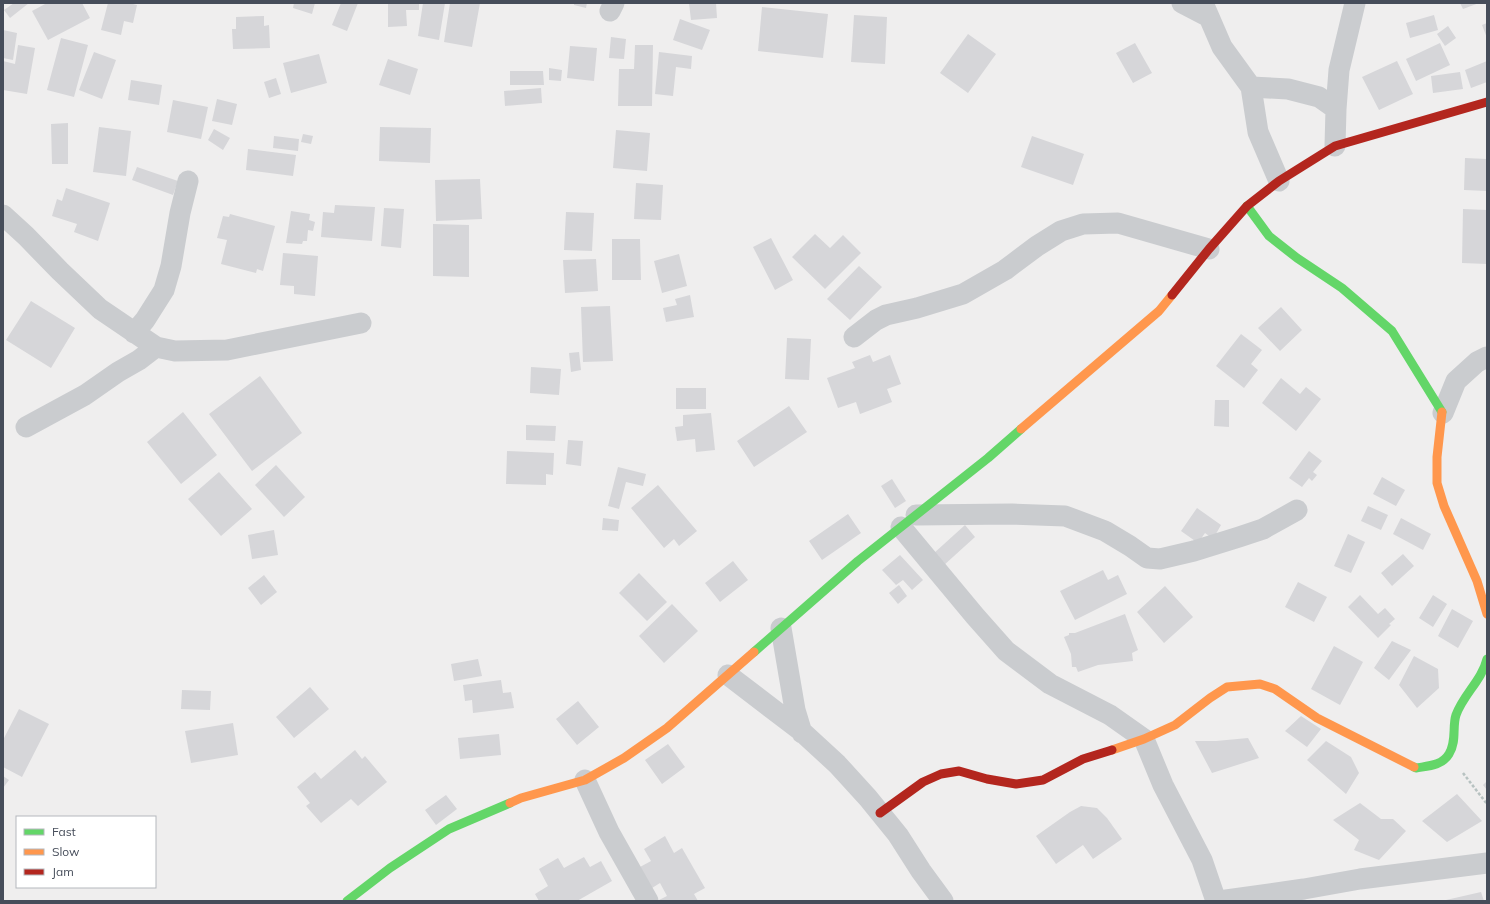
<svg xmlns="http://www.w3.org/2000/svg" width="1490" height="904" font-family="Mulish,sans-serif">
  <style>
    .building { fill: #d6d6d9 }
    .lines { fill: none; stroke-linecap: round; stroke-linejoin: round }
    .path { stroke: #b7c2c1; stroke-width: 2.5; stroke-dasharray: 3 2; stroke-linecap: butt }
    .street { stroke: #cacccf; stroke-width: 21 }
    .fast { stroke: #63d668; stroke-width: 9 }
    .slow { stroke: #ff974d; stroke-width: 9 }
    .jam { stroke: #b3261e; stroke-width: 9 }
  </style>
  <rect width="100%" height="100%" fill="#efeeee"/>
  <!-- building -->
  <path class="building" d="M14 3H29L10 18 4 10Z
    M47 3H82L90 18 48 40 32 11Z
    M108 3H129L137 5 133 23 124 21 121 35 101 30Z
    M294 3H315L312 14 293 8Z
    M341 3H358L347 31 332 25Z
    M388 3H419V10H406L407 26 388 27Z
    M423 3H445L439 40 418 36Z
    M450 3H480L472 47 444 42Z
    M574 3H587L586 8 574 5Z
    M689 3H716L717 18 691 20Z
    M1460 3H1479L1463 9Z
    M762 7 828 14 823 58 758 51Z
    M854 15 887 17 885 64 851 62Z
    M1434 15 1438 30 1410 38 1406 23Z
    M264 16V26L269 25 270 48 233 49 232 29H236V17Z
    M680 19 710 30 702 50 673 40Z
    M1487 23V38L1482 25Z
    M1448 26 1456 38 1445 46 1437 34Z
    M3 30 17 33 13 60 3 58Z
    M968 34 996 54 968 93 940 73Z
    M611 37 626 39 624 59 609 58Z
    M61 38 88 45 74 97 47 90Z
    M1135 43 1152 73 1133 83 1116 53Z
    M1440 43 1450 65 1416 81 1406 59Z
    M18 45 35 48 27 94 3 90V61L15 64Z
    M635 45H653L652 106H618L619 69H634Z
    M570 46 597 48 594 81 567 78Z
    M94 52 116 60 102 99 79 90Z
    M659 52 692 56 691 69 676 67 673 96 655 94Z
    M319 54 327 83 291 93 283 63Z
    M388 59 418 69 410 95 379 85Z
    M1397 61 1413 94 1379 110 1362 77Z
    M1487 61V82L1471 88 1465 70Z
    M549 68 562 70 561 81 549 80Z
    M510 71H543L544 85H510Z
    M1460 72 1463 89 1433 93 1431 76Z
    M276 78 281 94 269 98 264 82Z
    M131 80 162 85 159 105 128 100Z
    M541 88 542 103 505 106 504 91Z
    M217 99 237 104 232 125 212 121Z
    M173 100 208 107 201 139 167 132Z
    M68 123V164H52L51 124Z
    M99 127 131 131 126 176 93 172Z
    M380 127 431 128 430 163 379 161Z
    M214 129 230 138 223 150 208 140Z
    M616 130 650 133 647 171 613 168Z
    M303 134 313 136 311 144 301 142Z
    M274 136 299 139 298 151 273 148Z
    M1032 136 1084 154 1073 185 1021 167Z
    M248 149 296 155 293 176 246 170Z
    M1465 158 1487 159V191L1464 190Z
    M137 167 178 181 173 195 132 180Z
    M480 179 482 219 436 221 435 180Z
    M636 183 663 185 661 220 634 219Z
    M66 188 110 203 98 241 74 232 77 224 52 216 57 199 62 201Z
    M335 205 375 207 372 241 321 237 323 212 334 213Z
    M384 208 404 209 401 248 381 246Z
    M1463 209 1487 210V264L1462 263Z
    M291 211 310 214 309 220 315 222 313 231 308 230 307 241H303L302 244 286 243Z
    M566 212 594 213 592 251 564 250Z
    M230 214 275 226 263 271 257 269 256 273 221 264 227 240 217 238 223 216 229 217Z
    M433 224 469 225V277L433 276Z
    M815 234 830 248 843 235 861 253 825 289 792 257Z
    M771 238 793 280 775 290 753 247Z
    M612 239H640L641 280H612Z
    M283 253 318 256 315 296 294 294V286L280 285Z
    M679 254 687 286 662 293 654 261Z
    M596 259 598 291 565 293 563 260Z
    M859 266 882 287 850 320 827 299Z
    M690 295 694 317 666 322 663 308 677 305 675 299Z
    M31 301 75 328 51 368 6 340Z
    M610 306 613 361 583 362 581 307Z
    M1281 307 1302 330 1280 351 1258 328Z
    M1241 334 1262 350 1251 364 1258 370 1244 388 1216 366Z
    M787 338 811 339 809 380 785 379Z
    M579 352 581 370 571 372 569 353Z
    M870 355 873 362 890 355 901 384 887 389 892 402 860 414 856 402 838 408 827 378 855 368 852 362Z
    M531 367 561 369 559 395 530 393Z
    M260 376 302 433 252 471 209 414Z
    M1281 378 1300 394 1306 387 1321 399 1296 431 1262 403Z
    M676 388H706V409H676Z
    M1215 400H1229V427L1214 426Z
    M789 406 807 432 754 467 737 441Z
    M183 412 217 455 181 484 147 442Z
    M711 413 715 450 696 452 695 439 677 441 675 427 683 426V415Z
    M526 425 556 426 555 441 526 440Z
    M568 440 583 441 581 466 566 464Z
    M507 451 554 453 553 475 546 474V485L506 484Z
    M1309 451 1322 461 1313 472 1317 475 1312 481 1309 478 1302 487 1289 478Z
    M276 465 305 497 284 517 255 485Z
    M618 467 646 474 643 486 626 482 619 509 608 506Z
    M219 472 252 509 221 536 188 499Z
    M1382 477 1405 490 1396 506 1373 494Z
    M892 479 906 501 895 508 881 486Z
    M658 485 697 531 679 546 674 539 664 548 631 508Z
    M1368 506 1388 515 1381 530 1361 521Z
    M1197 508 1221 525 1213 539 1205 533 1198 543 1181 531Z
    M848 514 861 533 822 560 809 541Z
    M603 518 619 520 618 531 602 530Z
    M1401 518 1431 534 1423 550 1393 534Z
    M965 525 975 537 943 566 933 554Z
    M274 530 278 555 252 559 248 535Z
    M1348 534 1365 542 1351 573 1334 566Z
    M1403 554 1414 566 1392 586 1381 573Z
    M900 555 923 580 912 590 903 580 896 585 882 570Z
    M733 561 748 580 720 602 705 583Z
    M1103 570 1108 580 1118 575 1127 594 1075 620 1060 591Z
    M639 573 667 602 647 621 619 593Z
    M264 575 277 592 261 605 248 588Z
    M1298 582 1327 597 1314 622 1285 607Z
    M899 585 907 596 898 604 889 593Z
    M1165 586 1193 617 1164 643 1137 612Z
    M1360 595 1378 614 1385 608 1395 619 1389 624 1391 625 1378 638 1348 607Z
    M1433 595 1447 604 1433 627 1419 618Z
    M672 604 698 631 664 663 639 636Z
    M1452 609 1473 621 1458 648 1438 636Z
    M1125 614 1138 650 1132 653 1133 661 1098 665 1078 672 1076 667H1072L1071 654 1064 637 1069 635V633H1075Z
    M1392 641 1411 650 1389 680 1374 668Z
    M1334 646 1363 662 1340 705 1311 689Z
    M1414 656 1438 669 1439 688 1417 708 1399 685Z
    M478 659 482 676 454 681 451 664Z
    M501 680 503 693 511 692 514 708 473 713 472 700 465 701 463 685Z
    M310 687 329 709 294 738 276 717Z
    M182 690 211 691 210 710 181 709Z
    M578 701 599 727 577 745 556 719Z
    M19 709 49 724 22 777 3 767V740Z
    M1301 716 1321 729 1307 747 1285 731Z
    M233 723 238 755 191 763 185 731Z
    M499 734 501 755 460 759 458 738Z
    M1248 738 1259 758 1212 773 1195 741H1216Z
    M1326 741 1351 757 1359 773 1346 794 1307 760Z
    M668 744 685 767 662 784 645 760Z
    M355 750 362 759 365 756 387 782 358 806 351 799 321 823 306 806 310 803 297 787 315 772 321 779Z
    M3 776 9 780 3 788Z
    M1487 781V790L1483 785Z
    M1457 794 1482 821 1447 842 1422 821Z
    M446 795 457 809 436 825 425 810Z
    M1360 803 1381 819H1393L1406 831 1379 860 1354 850 1359 840 1333 820Z
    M1081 806 1097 808 1107 818 1122 839 1093 859 1083 845 1056 864 1036 836 1070 812Z
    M665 836 674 853 682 848 705 888 694 894 698 901H657L667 896 660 883 652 888 640 867 651 861 644 849Z
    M584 857 590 867 601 861 612 881 577 901H539L535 894 548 886 539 869 558 858 564 868Z
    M1481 892 1484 901H1446V900Z"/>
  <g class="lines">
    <!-- path -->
    <path class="path" d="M1463 773 1487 804"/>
    <!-- street -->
    <path class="street" d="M1182 3 1207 16
      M1203 3 1222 47 1251 87 1258 132 1279 181
      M610 11 614 3
      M1251 87 1288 89 1319 97 1336 109
      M1335 146 1336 109 1339 70 1355 3
      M3 215 26 236 60 271 100 309 156 347 175 351 227 350 361 323
      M134 333 145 320 164 290 171 266 180 213 188 181
      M854 337 876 320 886 315 917 308 963 294 1005 270 1037 246 1061 231 1083 224 1118 223 1209 249
      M1443 413 1456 381 1477 362 1487 357
      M26 427 85 395 118 372 139 360 156 347
      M916 515 1012 514 1065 516 1105 531 1130 546 1147 558 1160 559 1194 551 1239 537 1263 529 1297 510
      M901 527 975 616 1006 651 1050 684 1110 715 1144 739 1163 785 1202 860 1216 901
      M781 628 795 710 802 733
      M728 675 800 730 837 764 868 798 898 835 921 871 943 901
      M585 780 609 832 648 901
      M1219 901 1304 889 1360 879 1487 863"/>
    <!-- fast -->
    <path class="fast" d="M1247 206 1269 236 1297 258 1342 288 1392 331 1442 412
      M754 652 858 561 988 458 1021 429
      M1414 767 1416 768C1427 766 1442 766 1449 754 1457 741 1452 727 1456 715 1463 695 1482 680 1487 659
      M347 901 390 868 449 829 510 803"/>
    <!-- slow -->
    <path class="slow" d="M1442 412 1437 457V483L1444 506 1477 581 1487 614
      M1021 429 1159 311 1172 295
      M1112 750 1144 739 1175 725 1210 698 1227 687 1260 684 1275 689 1317 718 1414 767
      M510 803 521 798 585 780 624 758 667 728 754 652"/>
    <!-- jam -->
    <path class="jam" d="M1172 295 1209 249 1247 206 1279 181 1335 146 1487 102
      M880 813 923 782 941 774 959 771 987 779 1016 784 1043 780 1083 759 1112 750"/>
  </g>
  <!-- border -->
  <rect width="1490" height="904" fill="none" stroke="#464d5a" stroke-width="8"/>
  <!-- legend -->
  <rect x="16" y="816" width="140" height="72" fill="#ffffff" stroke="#b5b8bd"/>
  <rect x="24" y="829" width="20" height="6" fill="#63d668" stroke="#b5b8bd"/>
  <text x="52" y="836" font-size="12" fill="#464d5a">Fast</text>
  <rect x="24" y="849" width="20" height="6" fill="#ff974d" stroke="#b5b8bd"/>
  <text x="52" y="856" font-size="12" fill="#464d5a">Slow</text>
  <rect x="24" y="869" width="20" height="6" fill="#b3261e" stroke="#b5b8bd"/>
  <text x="52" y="876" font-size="12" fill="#464d5a">Jam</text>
</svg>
